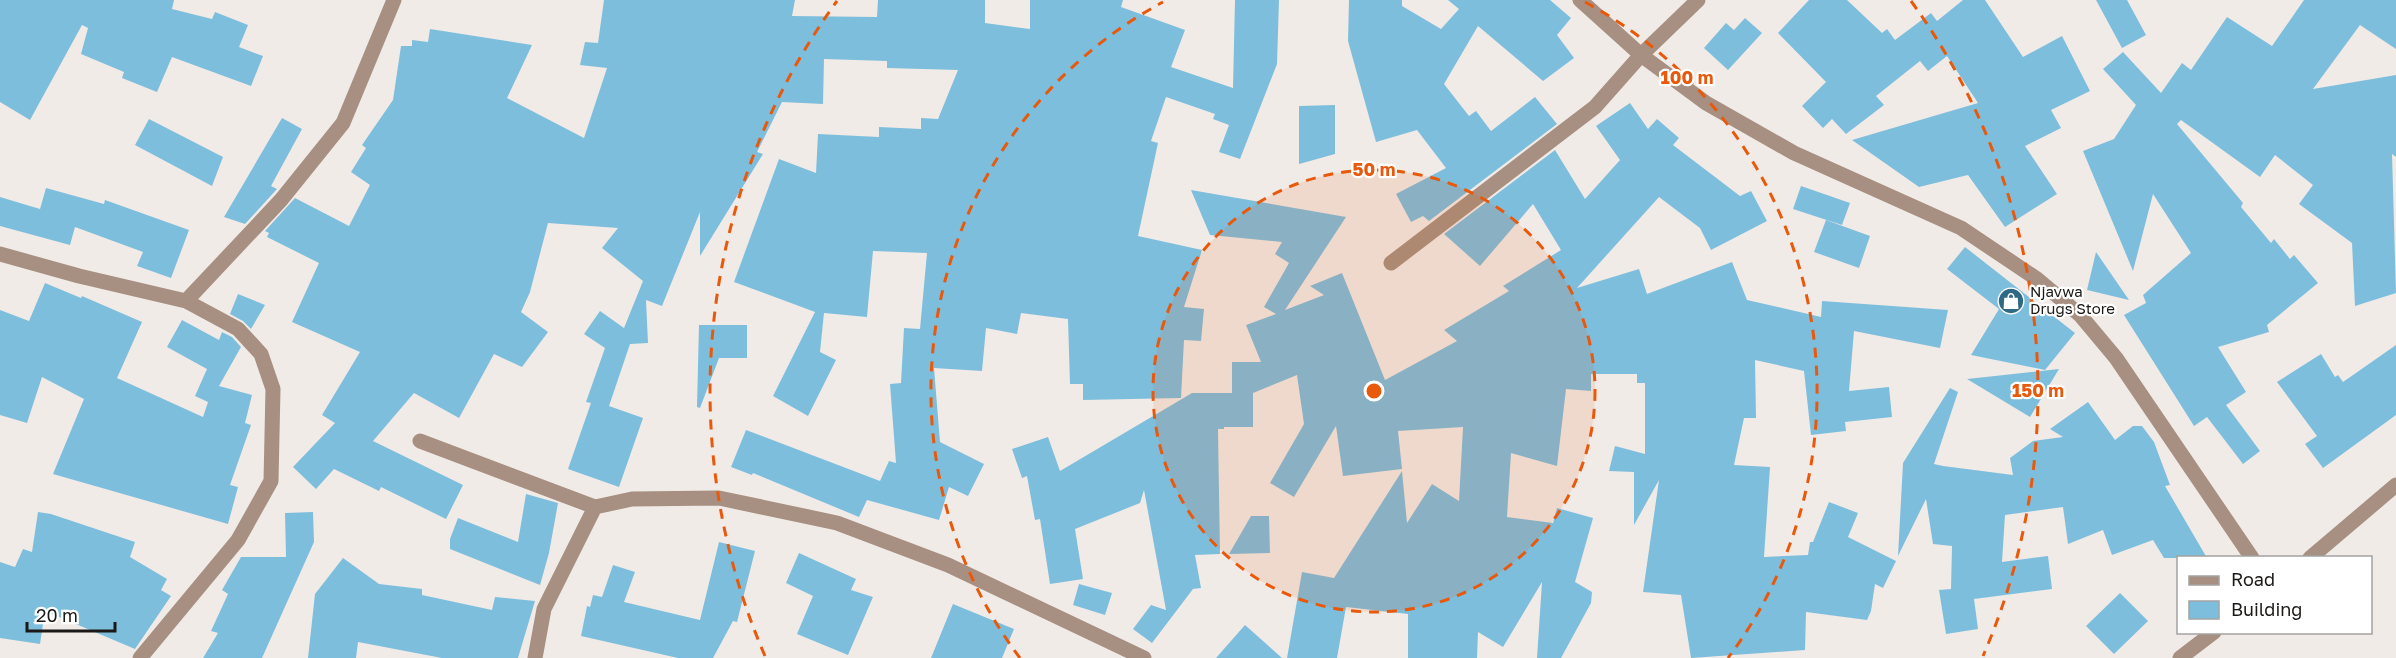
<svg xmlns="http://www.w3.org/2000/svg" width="2396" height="658" font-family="'Golos Text',sans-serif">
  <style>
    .building { fill: #7ebedd }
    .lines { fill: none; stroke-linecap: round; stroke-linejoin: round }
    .street { stroke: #a79081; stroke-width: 15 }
    .ring { fill: none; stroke: #e8590c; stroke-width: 3; stroke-dasharray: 10 8 }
    .labels { text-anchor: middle; stroke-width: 4.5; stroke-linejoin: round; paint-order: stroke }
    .poi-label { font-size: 15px; fill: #1b1917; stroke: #fff; text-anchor: start }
    .centre { fill: #e8590c; stroke: #fff; stroke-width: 3 }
    .ring-label { font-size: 18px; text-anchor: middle; font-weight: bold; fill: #e8590c; stroke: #fff; stroke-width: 4.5; stroke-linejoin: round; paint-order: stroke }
  </style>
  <rect width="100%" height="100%" fill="#f1ebe7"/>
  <!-- building -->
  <path class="building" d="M0 0H174L172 9 212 19 215 12 248 25 239 47 263 56 251 86 172 57 157 92 122 78 124 72 81 54 88 28 82 25 30 120 0 102Z
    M604 0H795L792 16 877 17 878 0H985V23L1030 29V0H1123L1121 7 1185 30 1171 67 1233 88 1235 0H1279L1277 64 1240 159 1219 152 1229 125 1213 119 1215 114 1166 97 1151 141 1158 143 1138 236 1202 250 1184 307 1204 309 1201 341 1184 340 1181 398 1083 400V384H1070L1068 319 1021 313 1017 334 986 328 982 371 934 368 940 442 984 464 968 496 949 487 939 520 867 500 859 517 753 473 752 475 731 467 746 430 880 481 889 461 896 463 890 384 901 383 904 328 920 329 927 253 873 251 867 317 824 313 820 352 836 360 808 416 773 396 815 312 734 282 779 159 816 173 818 134 879 137V127L921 129V118L938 119 958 70 887 68V61L824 59 823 104 782 102 757 152 763 154 700 256V212L662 306 646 300 648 343 630 344 609 406 643 418 619 487 568 469 591 403 586 402 605 348 584 334 600 311 624 328 643 281 602 248 618 228 548 223 530 292 521 312 548 332 522 367 494 354 459 418 414 393 373 441 463 485 446 519 381 487 379 491 334 469 316 489 293 467 335 423 322 415 360 352 292 322 319 263 267 237 269 233 265 231 295 198 349 226 370 185 351 172 366 148 362 145 393 100 401 46H412V40L428 42 430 29 532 45 507 98 584 138 607 68 580 65 585 42 598 43Z
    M1349 0H1402V6L1441 29 1459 9 1448 0H1550L1571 18 1557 35 1574 58 1543 81 1478 26 1444 84 1469 116 1476 111 1491 131 1535 97 1557 124 1429 221 1423 216 1411 222 1396 194 1446 168 1417 130 1376 142 1348 41Z
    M1809 0H1847L1882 33 1887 29 1895 40 1931 13 1937 21 1963 0H1985L2023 57 2062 36 2090 91 2051 110 2061 128 2025 146 2057 194 2005 227 1968 175 1919 187 1852 140 1978 103 1947 56 1928 71 1920 61 1876 96 1884 105 1846 134 1832 119 1823 128 1802 106 1826 82 1778 33Z
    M2096 0H2127L2146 35 2122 48Z
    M2304 0H2396V49L2360 25 2313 89 2396 75V157L2392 154 2396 293 2355 306 2352 243 2299 204 2313 185 2275 155 2260 177 2181 120 2177 124 2243 203 2241 207 2271 243 2274 239 2290 259 2294 255 2318 283 2267 325 2269 332 2218 347 2246 392 2226 405 2260 451 2243 464 2207 417 2194 426 2124 315 2146 303 2143 295 2191 253 2153 194 2133 271 2083 151 2114 139 2136 105 2103 69 2123 52 2161 93 2182 63 2191 70 2227 17 2272 46Z
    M1745 18 1762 33 1728 70 1704 48 1726 23 1734 30Z
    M1630 103 1648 129 1657 119 1679 138 1673 145 1740 196 1751 191 1767 221 1711 250 1700 228 1659 197 1577 288 1639 269 1647 294 1732 262 1747 300 1821 317 1822 301 1948 310 1940 348 1854 331 1849 391 1889 387 1892 417 1845 422 1846 431 1811 435 1804 371 1755 360 1756 418H1744L1734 465 1770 467 1764 557 1808 555 1810 542H1813L1829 502 1858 513 1848 537 1896 561 1883 588 1875 584 1871 611 1867 620 1806 612 1805 650 1691 658 1681 595 1643 592 1659 480 1634 525V472L1609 471 1615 446 1645 454V383H1637V374H1591V391L1566 389 1557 466 1511 453 1507 517 1553 523 1557 508 1593 518 1575 582 1592 592 1591 603 1561 658H1537L1542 582 1503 647 1478 632 1477 658H1408V614L1346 607 1337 658H1287L1302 572 1334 578 1402 471 1407 523 1432 484 1459 501 1463 427 1398 431 1402 469 1343 476 1336 426 1294 497 1270 483 1304 424 1297 375 1253 393V427H1224V429H1218L1220 554 1195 555 1201 588 1193 589 1152 643 1133 629 1151 605 1166 610 1144 490 1140 503 1075 529 1083 579 1050 584 1040 519 1035 520 1027 476 1022 478 1012 449 1048 437 1060 471 1192 393H1232V362H1261L1246 325 1276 314 1264 307 1289 263 1275 254 1282 242 1210 235 1191 190 1346 217 1285 310 1324 295 1310 286 1342 273 1385 380 1457 341 1444 330 1509 291 1503 286 1561 250 1533 204 1480 266 1444 234 1555 150 1585 199 1620 160 1596 126Z
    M1335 105V154L1299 164V106Z
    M282 118 302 129 271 186 277 189 245 224 224 217Z
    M149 119 223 157 212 186 135 145Z
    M1801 186 1850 203 1842 225 1793 209Z
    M46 188 104 204 105 200 189 230 171 278 137 266 143 252 75 227 70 245 0 226V197L40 209Z
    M1826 220 1870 236 1859 268 1814 252Z
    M1965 247 2075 333 2045 370 1971 355 1999 309 1947 269Z
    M2096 252 2129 300 2087 290Z
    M45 283 81 298 82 296 142 322 117 378 203 417 208 402 195 396 207 369 167 347 182 320 219 340 222 332 232 337 241 347 219 386 252 395 245 423 251 425 230 485 238 487 228 524 53 474 84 399 42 377 27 423 0 415V310L29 321Z
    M238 294 265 305 251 329 243 321 230 314Z
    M699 325H747V358H719L700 408 697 407Z
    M2396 345V415L2323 468 2305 444 2317 436 2277 382 2321 354 2335 377 2338 375 2343 382Z
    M2059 369 2030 417 1967 379Z
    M1950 388 1958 392 1934 464 1943 466 2013 475 2010 458 2033 441 2063 437 2050 429 2088 402 2115 440 2133 426H2142L2154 442 2170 485 2165 486 2207 558H2164L2153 540 2112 555 2103 530 2068 544 2063 507 2005 515 2002 562 2048 556 2052 589 1974 599 1978 629 1946 634 1939 590 1951 589 1952 546 1933 544 1926 499 1898 556 1903 463Z
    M526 494 558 503 549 553 540 585 450 549V539L458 518 518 542Z
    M38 512 51 514 135 542 130 557 167 579 161 590 171 596 135 649 45 611 40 644 0 638V562L15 567 23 549 32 552Z
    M313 512 314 542 262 658H203L218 633 211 631 228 594 222 590 241 557H286L285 513Z
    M1251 516H1269L1270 553 1229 554Z
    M719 542 755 551 737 622 733 621 713 658H678L581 636 587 606 590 607 593 595 602 597 613 565 635 572 624 602 700 620Z
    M799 553 856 579 851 590 873 597 848 655 797 634 813 596 786 583Z
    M343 558 379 584 422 589V595L492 610 495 597 535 601 518 658H442L358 642 356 658H308L315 594Z
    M1079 584 1112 593 1105 615 1073 605Z
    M2120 593 2148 621 2114 654 2086 626Z
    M953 604 1014 629 1002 658H931Z
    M1245 625 1282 658H1216Z"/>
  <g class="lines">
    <!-- street -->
    <path class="street" d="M1580 0 1641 55 1706 103 1794 153 1961 228 2037 279 2080 315 2116 358 2252 558
      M0 254 79 276 186 301 238 329 261 354 273 389 271 481 238 540 140 658
      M1391 263 1595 107 1641 55 1698 0
      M186 301 281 200 343 123 394 0
      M420 441 595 507
      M2310 558 2396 485
      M535 658 544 609 595 507 632 499 719 498 837 523 948 565 1144 658
      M2180 658 2214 632"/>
  </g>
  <!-- distance rings -->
  <circle cx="1374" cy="391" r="221" fill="#e8590c" fill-opacity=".12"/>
  <g class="ring">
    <circle cx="1374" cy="391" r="221"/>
    <path d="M1020 658A443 443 0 0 1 1163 2M1585 2A443 443 0 0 1 1728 658"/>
    <path d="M765 656A664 664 0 0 1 837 1M1911 1A664 664 0 0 1 1983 656"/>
  </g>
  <!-- icons -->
  <defs>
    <g id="shop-disc" transform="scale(1.35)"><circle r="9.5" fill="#306983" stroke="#fff"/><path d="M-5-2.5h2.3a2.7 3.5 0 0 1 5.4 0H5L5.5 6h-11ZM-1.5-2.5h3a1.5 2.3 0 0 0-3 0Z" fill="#fff"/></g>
  </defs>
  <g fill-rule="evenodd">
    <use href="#shop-disc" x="2011" y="301"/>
  </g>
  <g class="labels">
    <!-- poi labels -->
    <g class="poi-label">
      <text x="2030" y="297">Njavwa<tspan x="2030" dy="17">Drugs Store</tspan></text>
    </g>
  </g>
  <circle cx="1374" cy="391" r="9" class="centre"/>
  <g class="ring-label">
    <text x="1687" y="84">100 m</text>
    <text x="1374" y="176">50 m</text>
    <text x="2038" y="397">150 m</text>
  </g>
  <!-- legend -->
  <rect x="2177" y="556" width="195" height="78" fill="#ffffff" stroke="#a4a3a2" stroke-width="1.5"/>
  <rect x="2189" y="576" width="30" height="9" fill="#a79081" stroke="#a4a3a2" stroke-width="1.5"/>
  <text x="2231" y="586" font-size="18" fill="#1b1917">Road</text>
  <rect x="2189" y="601" width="30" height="18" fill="#7ebedd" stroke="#a4a3a2" stroke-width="1.5"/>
  <text x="2231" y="616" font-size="18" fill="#1b1917">Building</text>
  <!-- scale -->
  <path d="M27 622v9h88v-9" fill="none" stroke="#1b1917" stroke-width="3"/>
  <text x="36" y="622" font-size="18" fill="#1b1917" stroke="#ffffff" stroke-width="4.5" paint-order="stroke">20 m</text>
</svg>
